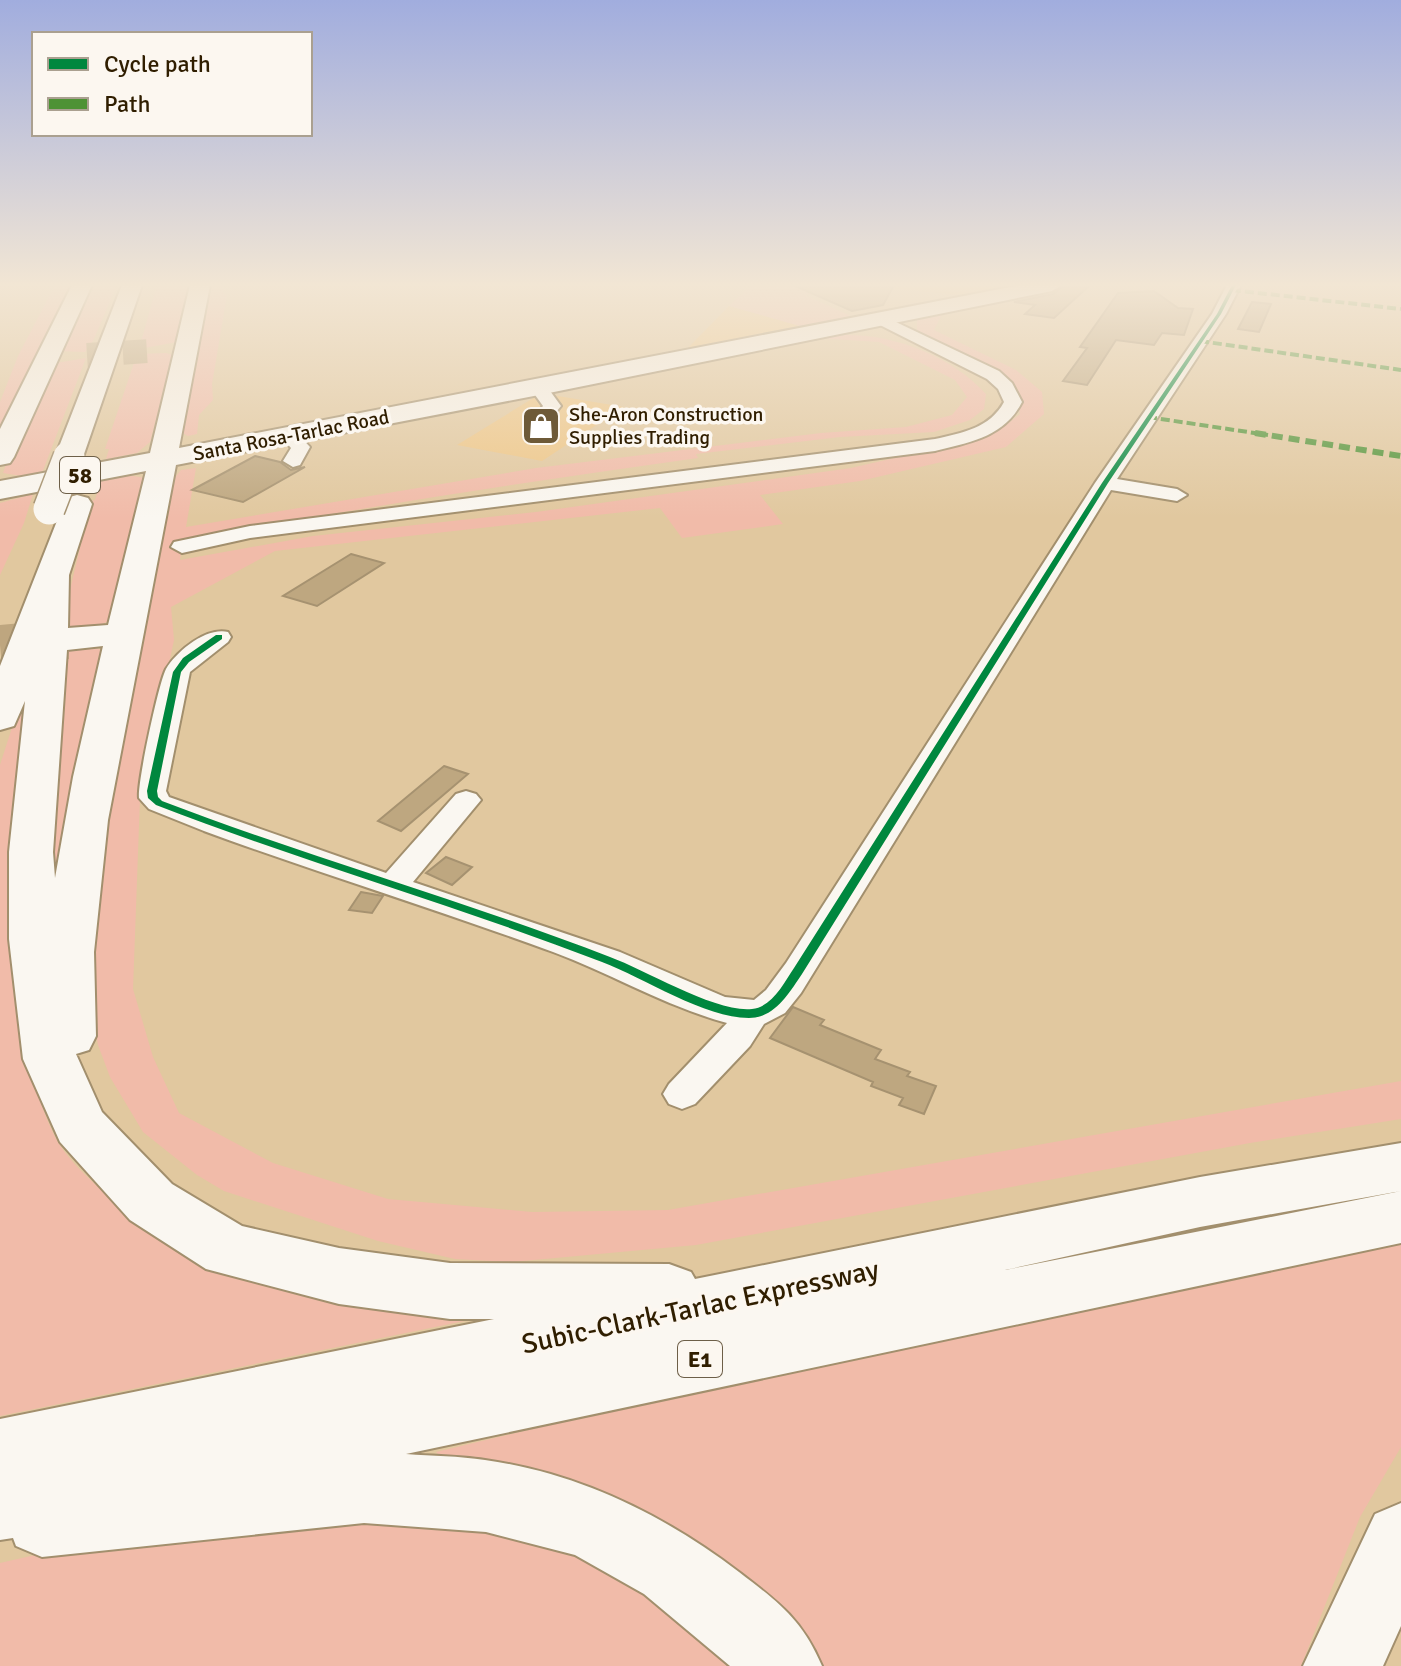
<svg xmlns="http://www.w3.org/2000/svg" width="1401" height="1666" font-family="Signika,sans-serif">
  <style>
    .built { fill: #eec686 }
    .green { fill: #f1bba9 }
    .building { fill: #bea780; stroke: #a69270; stroke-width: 2 }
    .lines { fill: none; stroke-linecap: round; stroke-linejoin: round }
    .highway-tunnel-far1 { stroke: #bea67f; stroke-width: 24; stroke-dasharray: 24 12; stroke-linecap: butt }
    .highway-tunnel { stroke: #bea67f; stroke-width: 40; stroke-dasharray: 40 20; stroke-linecap: butt }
    .minor-casing { stroke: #a28f6d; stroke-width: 4 }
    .highway-casing { stroke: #a28f6d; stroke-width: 4 }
    .minor { fill: #faf7f1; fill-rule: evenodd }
    .highway { fill: #faf7f1; fill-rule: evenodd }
    .highway-bridge-casing { stroke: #a28f6d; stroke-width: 34; stroke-linecap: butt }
    .highway-bridge { stroke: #faf7f1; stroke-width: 31 }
    .quiet-far1 { stroke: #4e9235; stroke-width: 4; stroke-dasharray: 9 4; stroke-linecap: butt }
    .quiet { stroke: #4e9235; stroke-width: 6; stroke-dasharray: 11 6; stroke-linecap: butt }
    .cycleway-casing { stroke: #fcf7f0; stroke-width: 5 }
    .cycleway { fill: #00873e; fill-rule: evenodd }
    .labels { text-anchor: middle; stroke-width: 7; stroke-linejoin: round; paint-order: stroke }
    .far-poi-label { font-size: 20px; fill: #301e00; stroke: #fcf7f0; text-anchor: start }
    .far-street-label { font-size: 20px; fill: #301e00; stroke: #fcf7f0 }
    .shield { fill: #fcf7f0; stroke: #6d5f48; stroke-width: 2 }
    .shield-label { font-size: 22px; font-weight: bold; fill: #301e00 }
    .near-street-label { font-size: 28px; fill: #301e00; stroke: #fcf7f0 }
  </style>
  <rect width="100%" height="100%" fill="#e1c89f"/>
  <!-- built -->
  <path class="built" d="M854 285H1011L962 295Z
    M729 306 807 328 685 351Z
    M552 395 624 407 542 461 457 445 535 397Z"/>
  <!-- green -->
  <path class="green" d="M55 285H71L0 432V402L18 356Z
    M86 285H117L93 341 85 352 57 351Z
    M157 285H190L177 342 139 349Z
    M212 285H223V293L227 295 212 384 213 400 199 415 197 434 188 436 181 432Z
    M751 285 853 286 805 295 855 318 807 328 729 306Z
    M943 312 934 330 1016 370 1042 392 1044 414 1006 447 860 481 760 495 783 524 682 538 660 508 275 551 171 607 174 640 140 798 133 989 153 1057 179 1113 273 1163 388 1199 532 1212 668 1210 1401 1081V1119L1250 1143 696 1245 512 1262 455 1259 378 1241 224 1191 197 1175 143 1132 110 1077 98 1045 92 1013 95 888 172 481 181 470 196 468 186 527 536 468 821 433 906 427 952 415 967 397 955 380 879 342 816 338C874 326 946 350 986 394L984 409 970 420 934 432 840 437 696 454 698 458C540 480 382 504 224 533L251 536 181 553 180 560 313 536 536 512 851 468 973 440 1005 426 1020 414 1014 389 917 333V317Z
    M166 353 173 355 172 358 150 442 137 453 106 459 109 449H105L137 354Z
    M86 358 42 473 21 476 3 473 13 444 56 363Z
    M127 475 146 478 111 620 98 626 65 631 69 594 91 501 95 500 101 480Z
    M33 494 24 523 0 575V503Z
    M85 645 105 651 51 933 47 851 66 646Z
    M26 684C12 806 0 1040 59 1144 80 1175 110 1197 139 1220L494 1315 0 1416V765Z
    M1401 1239V1447L1360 1517 1301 1666H818L451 1467 436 1452 607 1411Z
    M378 1507C439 1521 505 1530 565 1549 612 1564 696 1629 730 1666H0V1563L57 1550Z"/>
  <!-- building -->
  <path class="building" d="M793 285H894L883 305 852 311Z
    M1065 285H1090L1054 318 1025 314 1035 305 1014 302 1053 294Z
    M1154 291 1178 308 1193 309 1184 335 1162 333 1154 345 1116 340 1087 385 1063 381 1087 348 1080 347 1118 293Z
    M1252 302 1271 304 1259 332 1238 329Z
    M255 456 280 462 291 470 305 467 243 502 192 490Z
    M351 554 384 563 317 606 283 596Z
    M444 766 468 774 401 831 378 821Z
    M446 857 472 867 452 885 426 873Z
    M361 892 383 896 372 913 349 910Z
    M793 1007 824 1020 820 1025 881 1050 875 1059 910 1072 907 1076 936 1086 924 1114 899 1105 903 1098 871 1086 873 1082 770 1038Z"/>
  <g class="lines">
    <!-- highway-tunnel-far1 -->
    <path class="highway-tunnel-far1" d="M87 355 149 351"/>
    <!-- highway-tunnel -->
    <path class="highway-tunnel" d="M0 645 67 639"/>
    <!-- minor casing -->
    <g class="minor-casing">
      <path id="minor" d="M1227 285H1241L1226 314 1117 479 1177 489 1187 495 1177 501 1111 490 801 993 785 1013 764 1024 750 1046 695 1104 682 1109 669 1104 663 1094 669 1084 727 1023C667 1007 612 974 553 952 437 909 320 874 204 831L149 809 139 798C137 783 159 682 166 669 177 651 206 627 228 632L231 637 228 642 190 672 166 791 169 797 386 873 456 794 466 791 476 794 481 800 476 806 413 882 620 952 725 997 754 1000 766 990 786 963 1095 483 1212 314Z
        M879 314 999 371 1012 383 1022 402C1004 437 970 442 935 451L250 538 182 553 171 547 174 542 250 526 935 439C962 433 990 428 1004 402L998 389 987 379 874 322 871 319Z
        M539 383 545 384 561 406 552 417 546 418 537 413 543 406 530 388Z
        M289 430 296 432 310 447 300 465 293 467 283 461 291 448 280 436Z"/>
    </g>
    <!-- highway casing -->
    <g class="highway-casing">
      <path id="highway" d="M72 285H92L14 457 10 463 0 465V429Z
        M122 285H142L83 457 79 463 69 465 59 463 55 457Z
        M190 285H210L179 448 1021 285H1062L1052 291 539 395 176 465 108 820 94 952 96 1036 89 1050 76 1054 102 1112 172 1184 242 1226 339 1248 450 1263 669 1264 691 1272 695 1279 1200 1177 1401 1143V1191L1200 1227 1005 1270 1401 1191V1243L406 1454C432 1456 459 1456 485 1460 579 1473 664 1515 739 1572 778 1602 802 1619 822 1666H730L644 1594 575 1555 486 1532 364 1523 42 1557 16 1546 13 1538 0 1540V1419L494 1319H450L339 1304 206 1269 130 1220 60 1142 23 1059 9 939V852L25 701 14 726 0 730V666L66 498 77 495 88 498 92 504 69 575 68 628 108 625 146 471 0 499V481L150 453ZM103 646 73 777 55 878 53 852 67 650Z
        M1401 1503V1626L1383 1666H1303L1375 1514Z"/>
    </g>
    <!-- minor -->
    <use href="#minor" class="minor"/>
    <!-- highway -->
    <use href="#highway" class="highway"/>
    <!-- highway-bridge casing -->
    <g class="highway-bridge-casing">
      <path id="highway-bridge" d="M49 509 69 457"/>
    </g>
    <!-- highway-bridge -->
    <use href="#highway-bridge" class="highway-bridge"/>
    <!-- quiet-far1 -->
    <path class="quiet-far1" d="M1232 290 1401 309
      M1200 341 1401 370
      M1148 417 1268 435"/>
    <!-- quiet -->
    <path class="quiet" d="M1255 433 1401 456"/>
    <!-- cycleway casing -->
    <g class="cycleway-casing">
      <path id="cycleway" d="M1232 285H1236L1221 314 1108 483 802 974C789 993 775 1018 749 1018 705 1018 644 978 602 962 455 905 303 862 156 805L148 798 147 791 173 672 183 658 216 635H222V639L189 662 181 672 157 791 158 797 162 801C310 858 463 900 610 957 646 970 716 1013 752 1009 772 1007 784 983 794 968L1102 483 1217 314Z"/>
    </g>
    <!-- cycleway -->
    <use href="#cycleway" class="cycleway"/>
  </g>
  <!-- sky -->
  <linearGradient id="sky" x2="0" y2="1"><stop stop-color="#a1adde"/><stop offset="0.55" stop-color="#f2e6d4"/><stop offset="1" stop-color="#f2e6d4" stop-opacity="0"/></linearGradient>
  <rect width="1401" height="518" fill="url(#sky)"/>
  <!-- icons -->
  <defs>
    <g id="shop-square" transform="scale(2)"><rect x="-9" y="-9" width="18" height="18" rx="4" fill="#6e5a38" stroke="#fcf7f0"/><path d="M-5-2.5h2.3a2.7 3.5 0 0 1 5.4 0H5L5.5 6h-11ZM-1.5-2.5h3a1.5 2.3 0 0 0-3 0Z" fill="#fff"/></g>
  </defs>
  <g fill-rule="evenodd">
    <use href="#shop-square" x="541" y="426"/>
  </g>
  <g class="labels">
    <!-- far-poi labels -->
    <g class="far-poi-label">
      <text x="569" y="421">She-Aron Construction<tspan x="569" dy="23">Supplies Trading</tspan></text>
    </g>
    <!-- far-street labels -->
    <g class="far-street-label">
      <text transform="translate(291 435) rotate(-11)" y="7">Santa Rosa-Tarlac Road</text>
    </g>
    <!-- shield labels -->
    <g class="shield">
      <rect x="60" y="457" width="40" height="36" rx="6"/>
      <rect x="678" y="1341" width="44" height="36" rx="6"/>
    </g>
    <g class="shield-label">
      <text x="80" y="483">58</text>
      <text x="700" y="1367">E1</text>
    </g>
    <!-- near-street labels -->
    <g class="near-street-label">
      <text transform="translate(700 1306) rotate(-12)" y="10">Subic-Clark-Tarlac Expressway</text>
    </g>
  </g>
  <!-- legend -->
  <rect x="32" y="32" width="280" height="104" fill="#fcf7f0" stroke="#aaa090" stroke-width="2"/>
  <rect x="48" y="58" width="40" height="12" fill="#00873e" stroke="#aaa090" stroke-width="2"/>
  <text x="104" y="72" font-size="24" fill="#301e00">Cycle path</text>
  <rect x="48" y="98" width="40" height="12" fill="#4e9235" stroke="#aaa090" stroke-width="2"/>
  <text x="104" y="112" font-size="24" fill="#301e00">Path</text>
</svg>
